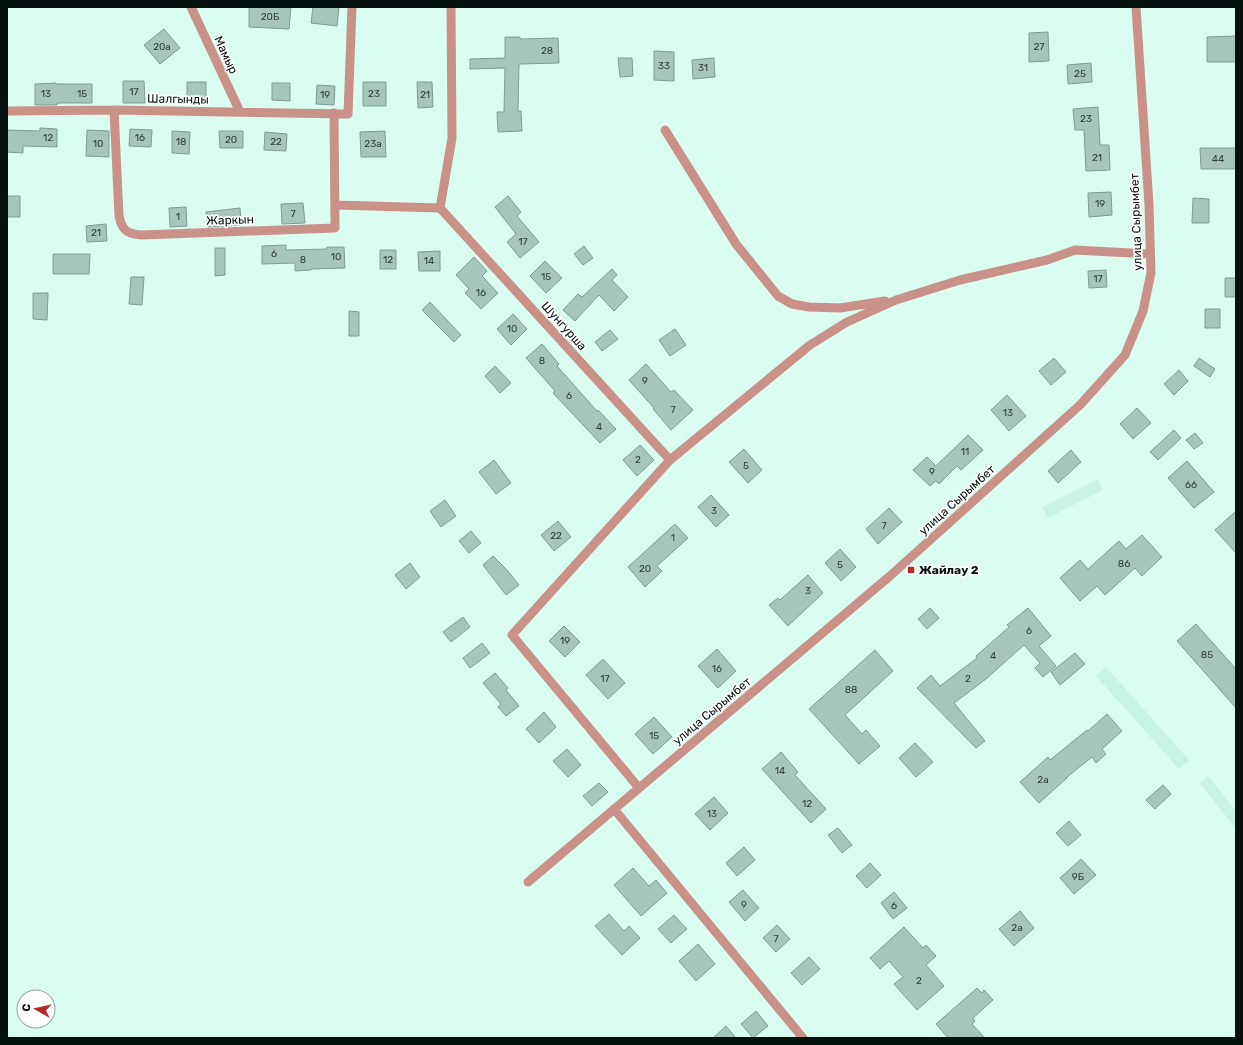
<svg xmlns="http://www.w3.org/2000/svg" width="1243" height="1045" font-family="Rubik,sans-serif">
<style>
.built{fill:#c7f3e5}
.building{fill:#a4c6bb;stroke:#7d9d93}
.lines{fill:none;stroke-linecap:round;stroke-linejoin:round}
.street{stroke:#c9918a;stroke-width:9}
.poi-dot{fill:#b92a27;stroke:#fff;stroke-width:1.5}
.labels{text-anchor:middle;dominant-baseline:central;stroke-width:3.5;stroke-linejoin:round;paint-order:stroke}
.number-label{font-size:10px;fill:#2e3f3a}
.street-label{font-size:12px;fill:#06120f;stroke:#fff}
.poi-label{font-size:12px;font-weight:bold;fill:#06120f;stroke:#fff;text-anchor:start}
</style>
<rect width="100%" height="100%" fill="#dafdf1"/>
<path class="built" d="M1098,479L1103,490L1048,518L1042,507Z
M1106,667L1189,760L1179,769L1096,676Z
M1208,776L1236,811V828L1199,783Z"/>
<path class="building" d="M249,7H291L289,29L249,27Z
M313,7H339L337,26L311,23Z
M164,29L180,48L160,64L144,45Z
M1048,32L1049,61L1029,62V33Z
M1236,36V62H1207V37Z
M505,37H520V39L558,38L559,63L519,64L518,111H521L522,131L498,132L497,112H504L505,68L470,69V59L505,58Z
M654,51L674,52V81L654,80Z
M618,58H632L633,76L620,77Z
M714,58L715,77L693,79L692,60Z
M1091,63L1092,82L1068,84L1067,65Z
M123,81H144L145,103H123Z
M187,82H206V104L187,103Z
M363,82H386V106H363Z
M417,82H432L433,107L418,108Z
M56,83V84H92V103H57V105H35V84Z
M272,83H290V101L272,100Z
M317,85L335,86L334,105L316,104Z
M1098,107L1100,145H1109L1110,170L1086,171L1084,130H1075L1073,109Z
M40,128L57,129V147L23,146V153L7,152V130L40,131Z
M130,129L152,130L151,147L129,146Z
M87,130L109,131V157L86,156Z
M172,131L190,132L189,154L172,153Z
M219,131H243V148H220Z
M385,131L386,157H361L360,132Z
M265,132L287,134L286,151L264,150Z
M1200,148H1236V169H1201Z
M1111,192L1112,215L1089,217L1088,193Z
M7,196H20V217H7Z
M508,196L521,212L517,216L539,242L520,258L507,242L516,234L495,207Z
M1193,198L1209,199V223H1192Z
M303,203L305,223L282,224L281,204Z
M186,207L187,226L170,227L169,208Z
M240,208L241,225L208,227L206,212Z
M106,224L107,241L87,242L86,226Z
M286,245V250L327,249V247H344L345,268L311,269V270L295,271V263L262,264V246Z
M584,246L593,258L583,265L574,254Z
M215,248H225V275L215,276Z
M380,250H396V269H380Z
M440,251V271H419L418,252Z
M53,254H90L89,274H53Z
M474,257L487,271L482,276L498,293L481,309L465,293L469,289L456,275Z
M545,261L562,278L546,293L530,276Z
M612,269L617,275L612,280L628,297L614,311L599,295L575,321L563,310L578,294L582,297Z
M1106,270L1107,287L1089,288L1088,271Z
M131,277H144L142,305L129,304Z
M1225,278H1236V297H1225Z
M33,293H48L47,320L33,319Z
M430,302L461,335L454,342L422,310Z
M1205,309H1220V328H1205Z
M349,311L359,312V336H349Z
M513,314L527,329L511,345L497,329Z
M675,329L686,345L670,356L659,340Z
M610,330L618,339L602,351L595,342Z
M542,344L559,364L557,366L597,411L598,410L616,429L600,443L553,393L555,391L526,358Z
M1054,358L1066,372L1051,385L1039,371Z
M1199,358L1215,369L1210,377L1194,366Z
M646,364L671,392L674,390L693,410L671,430L653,409L654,408L629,380Z
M495,366L511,383L500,393L485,376Z
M1179,370L1188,381L1174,395L1164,384Z
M1007,395L1026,416L1009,431L991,410Z
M1137,408L1151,423L1133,439L1120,424Z
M1174,430L1181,438L1158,460L1150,452Z
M1195,433L1203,443L1194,449L1186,440Z
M968,435L983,450L961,470L957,466L939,484L936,481L930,486L913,470L927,457L936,466Z
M640,445L654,460L637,476L623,460Z
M744,449L762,470L748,483L729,462Z
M1071,450L1081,462L1058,483L1048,471Z
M494,460L511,483L496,494L479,472Z
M1187,461L1214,492L1194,508L1168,478Z
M711,495L729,515L716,527L698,507Z
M445,500L456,516L441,527L430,511Z
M889,508L902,522L878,544L866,529Z
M1236,511V553L1215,530Z
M558,521L571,537L554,551L541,535Z
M675,524L688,538L657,566L662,571L645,587L628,567Z
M471,531L481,543L469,553L459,541Z
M1142,535L1162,557L1142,576L1135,568L1105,595L1097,586L1080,601L1060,578L1080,560L1088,569L1119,541L1126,549Z
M840,549L856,567L841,581L825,563Z
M493,556L507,570L519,585L506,595L483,565Z
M410,563L420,577L406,589L395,575Z
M808,575L823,593L788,626L769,605L778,598L780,600Z
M930,608L939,618L927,629L918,619Z
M1028,608L1051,636L1039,646L1056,666L1043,677L1035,668L1040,663L1024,645L986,679L954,703L985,741L976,748L917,688L931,675L940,686L977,658L976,656L1009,627L1007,625Z
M463,617L470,627L451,642L443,632Z
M1196,624L1236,669V708L1177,641Z
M564,626L580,642L565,657L549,641Z
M482,643L490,653L470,668L463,658Z
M717,649L736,671L718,688L698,666Z
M875,650L893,671L845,715L862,734L866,730L880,746L859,764L809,709Z
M1075,653L1085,664L1060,685L1051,672Z
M603,659L625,683L608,699L586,675Z
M495,673L508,688L506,690L519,706L506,716L498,707L501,704L483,683Z
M544,712L556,727L539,743L526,729Z
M1107,714L1122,731L1102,749L1106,754L1096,763L1092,757L1066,778H1067L1039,803L1020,782L1048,757L1050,760L1087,730L1088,731Z
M654,717L672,737L653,754L635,734Z
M915,743L933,762L916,777L899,758Z
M567,749L581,765L568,777L553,761Z
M781,752L798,772L795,775L826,809L811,823L762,769Z
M599,783L608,792L592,806L583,796Z
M1163,785L1171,794L1155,809L1146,800Z
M714,797L728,813L710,830L695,814Z
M1069,821L1081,835L1068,846L1056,833Z
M838,828L852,845L842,853L828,835Z
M744,847L755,860L737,876L726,863Z
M1081,859L1096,875L1074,894L1060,878Z
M870,863L881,875L867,888L856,876Z
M633,868L649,886L656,880L667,893L641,916L614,885Z
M743,890L759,908L745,921L729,902Z
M894,892L907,908L893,919L881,903Z
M1020,911L1034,928L1014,946L999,929Z
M609,914L624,931L629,926L640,938L622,955L595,926Z
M674,915L687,929L671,943L658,929Z
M777,925L790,939L776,952L763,938Z
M904,927L923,948L926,945L936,956L926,965L944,986L917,1010L894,984L903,977L889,961L880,969L870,958Z
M698,944L715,964L696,981L679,961Z
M809,957L820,969L802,985L791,973Z
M977,988L982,993L984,990L993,1000L973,1018L975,1021L972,1024L985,1038H948L936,1024Z
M756,1011L768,1026L753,1038L741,1024Z
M726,1026L736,1038H713Z"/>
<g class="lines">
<path class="street" d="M191,7L240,112
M114,110L119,216C122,230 127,234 141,235L335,228L334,113
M7,111L114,110L348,114L352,7
M665,130L736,244L778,296L792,304L809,307L840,308L885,301
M335,205L440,208
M440,208L670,460
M440,208L452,138L451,7
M639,788L512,635L670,460L810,345L847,322L896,300L960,280L1047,260L1075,250L1150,254
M614,809L803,1038
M528,882L890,576L1080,405L1125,355L1143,311L1151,273L1149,205L1136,7"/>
</g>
<rect class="poi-dot" x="907" y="566" width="8" height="8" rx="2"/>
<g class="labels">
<g class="number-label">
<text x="270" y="17">20Б</text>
<text x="162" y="47">20а</text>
<text x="1039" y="47">27</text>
<text x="547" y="51">28</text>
<text x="664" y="66">33</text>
<text x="703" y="68">31</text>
<text x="1080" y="74">25</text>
<text x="134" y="92">17</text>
<text x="46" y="94">13</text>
<text x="82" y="94">15</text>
<text x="374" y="94">23</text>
<text x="325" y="95">19</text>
<text x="425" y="95">21</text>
<text x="1086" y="119">23</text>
<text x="48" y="138">12</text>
<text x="140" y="138">16</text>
<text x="231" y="140">20</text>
<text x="181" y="142">18</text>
<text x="276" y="142">22</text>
<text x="98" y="144">10</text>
<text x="373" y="144">23а</text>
<text x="1097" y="158">21</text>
<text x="1218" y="159">44</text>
<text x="1100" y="204">19</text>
<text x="293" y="214">7</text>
<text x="178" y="217">1</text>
<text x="96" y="233">21</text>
<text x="523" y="242">17</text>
<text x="274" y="254">6</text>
<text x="336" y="257">10</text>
<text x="303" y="260">8</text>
<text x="388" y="260">12</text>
<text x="429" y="261">14</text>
<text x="546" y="277">15</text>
<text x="1098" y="279">17</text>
<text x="481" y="293">16</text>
<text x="512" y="329">10</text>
<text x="542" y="361">8</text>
<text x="645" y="381">9</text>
<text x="569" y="396">6</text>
<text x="673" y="410">7</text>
<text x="1008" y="413">13</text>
<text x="599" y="427">4</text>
<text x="965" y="452">11</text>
<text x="638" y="460">2</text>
<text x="746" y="466">5</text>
<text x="932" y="472">9</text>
<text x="1191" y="485">66</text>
<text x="714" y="511">3</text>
<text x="884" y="526">7</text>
<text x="556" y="536">22</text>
<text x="673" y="538">1</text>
<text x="1124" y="564">86</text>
<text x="840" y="565">5</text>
<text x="645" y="569">20</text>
<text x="808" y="591">3</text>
<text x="1029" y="631">6</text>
<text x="565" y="641">19</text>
<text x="1207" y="655">85</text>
<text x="993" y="656">4</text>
<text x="717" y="669">16</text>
<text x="605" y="679">17</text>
<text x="968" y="679">2</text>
<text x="851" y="690">88</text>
<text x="654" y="736">15</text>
<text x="780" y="771">14</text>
<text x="1043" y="780">2а</text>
<text x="807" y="804">12</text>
<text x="712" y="814">13</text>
<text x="1078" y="877">9Б</text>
<text x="744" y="905">9</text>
<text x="894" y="906">6</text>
<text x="1017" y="928">2а</text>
<text x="776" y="939">7</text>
<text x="919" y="981">2</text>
</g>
<g class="street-label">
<text transform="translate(226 55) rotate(65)">Мамыр</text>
<text transform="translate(178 99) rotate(1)">Шалгынды</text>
<text transform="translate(230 220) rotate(-2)">Жаркын</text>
<text transform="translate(1136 222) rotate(-92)">улица Сырымбет</text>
<text transform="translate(564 326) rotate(48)">Шунгурша</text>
<text transform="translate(957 500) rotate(-42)">улица Сырымбет</text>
<text transform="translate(712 711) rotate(-40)">улица Сырымбет</text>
</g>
<g class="poi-label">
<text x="919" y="570">Жайлау 2</text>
</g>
</g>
<rect width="1243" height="1045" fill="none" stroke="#06120f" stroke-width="16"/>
<g transform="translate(36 1009) rotate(278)"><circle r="19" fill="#ffffff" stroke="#9ba09f"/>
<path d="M0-3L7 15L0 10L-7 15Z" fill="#b92a27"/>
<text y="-6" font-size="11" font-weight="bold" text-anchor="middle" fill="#06120f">С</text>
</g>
</svg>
